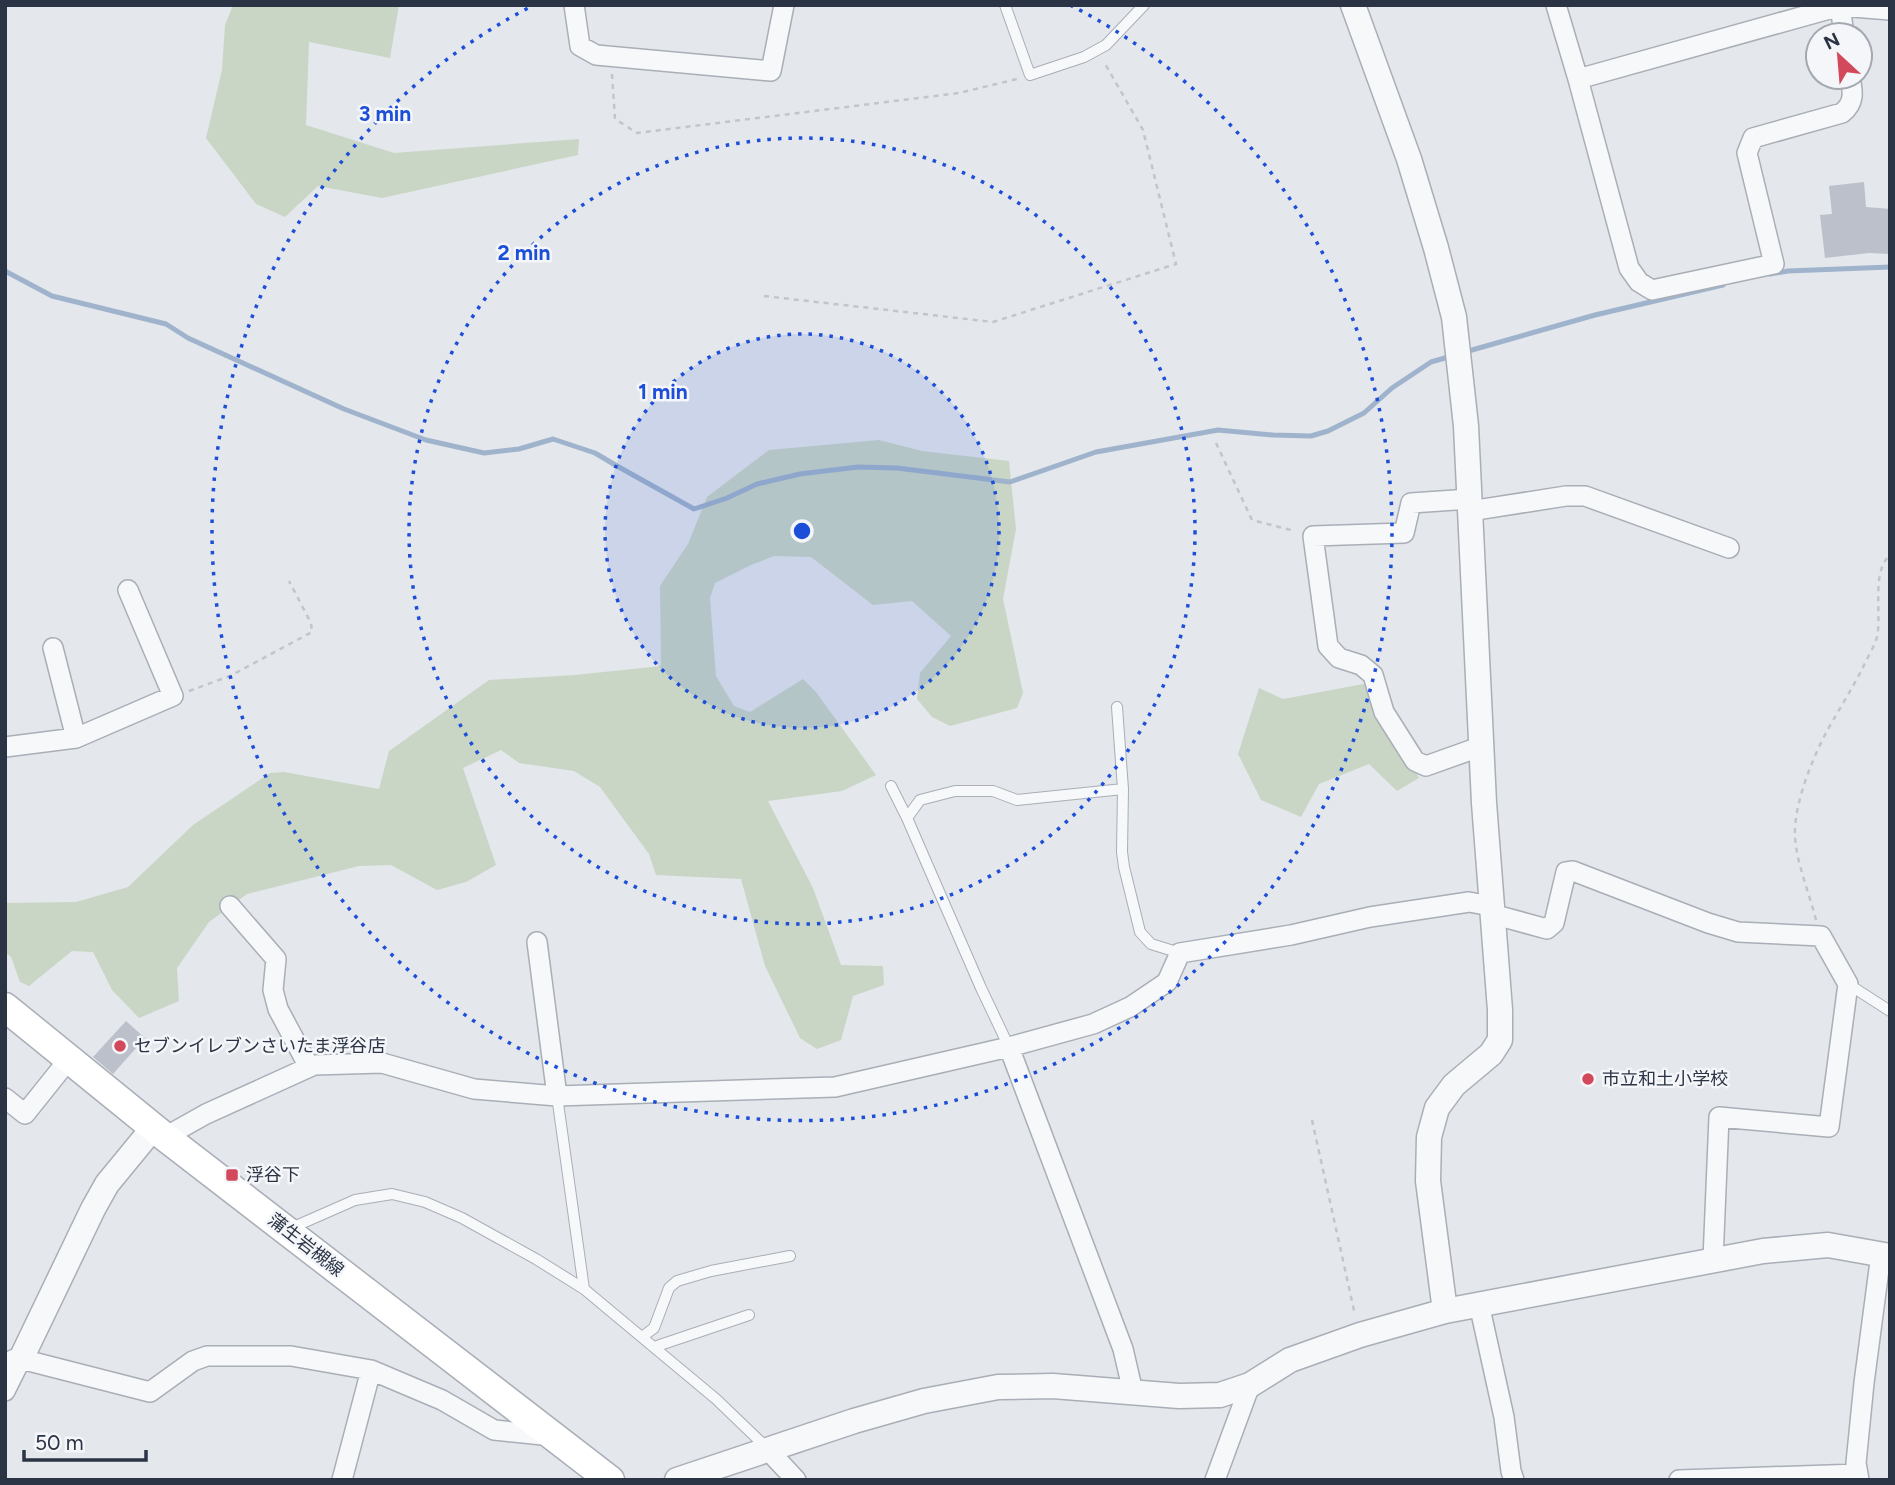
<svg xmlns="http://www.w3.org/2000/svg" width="1895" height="1485" font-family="Figtree,'Noto Sans JP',sans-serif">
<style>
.green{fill:#c9d6c5}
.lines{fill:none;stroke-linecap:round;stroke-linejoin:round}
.stream{stroke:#9fb4cc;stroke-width:5}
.building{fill:#bbc0ca}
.service-casing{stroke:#a9aeb7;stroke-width:12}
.minor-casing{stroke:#a9aeb7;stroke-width:22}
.tertiary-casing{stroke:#a9aeb7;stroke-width:27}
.secondary-casing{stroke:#a9aeb7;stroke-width:31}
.path{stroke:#c2c5cb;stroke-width:2.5;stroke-dasharray:5 5;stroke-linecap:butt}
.service{stroke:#f7f8fa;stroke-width:10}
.minor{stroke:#f7f8fa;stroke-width:19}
.tertiary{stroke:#f7f8fa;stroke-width:24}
.secondary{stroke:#fff;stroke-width:28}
.ring{fill:none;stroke:#1d4ed8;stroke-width:3.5;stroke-dasharray:3.5 7}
.poi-dot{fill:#d1495b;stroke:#f4f6f9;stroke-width:2.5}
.labels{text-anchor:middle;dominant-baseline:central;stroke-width:5;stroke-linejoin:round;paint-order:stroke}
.poi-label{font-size:18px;fill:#2b3445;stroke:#f4f6f9;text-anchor:start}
.street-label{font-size:18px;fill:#2b3445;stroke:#f4f6f9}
.centre{fill:#1d4ed8;stroke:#f4f6f9;stroke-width:3.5}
.ring-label{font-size:21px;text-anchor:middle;font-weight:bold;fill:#1d4ed8;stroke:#f4f6f9;stroke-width:5;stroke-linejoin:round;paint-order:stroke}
</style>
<rect width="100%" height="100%" fill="#e4e7ec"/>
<path class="green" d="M233,5H399L390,58L309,42L306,125L394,153L579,139L578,155L382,198L318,186L285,217L256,204L206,138L222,70L225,25Z
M879,440L922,451L1009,461L1016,529L1003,599L1023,693L1017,708L950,726L932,717L917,699L920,673L951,636L912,601L873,605L811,557L774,556L751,565L715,583L710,598L716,676L734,706L750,712L803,679L816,692L876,775L842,791L768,801L813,888L841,965L883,966L884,985L853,996L841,1040L817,1049L800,1038L765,966L741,879L656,875L649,854L600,787L574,771L519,763L501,750L463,768L496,865L466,882L437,890L391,865L359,866L247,894L209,922L177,968L179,1001L139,1018L112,990L93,952L72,951L29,986L20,982L11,957L5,952V903L76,902L128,887L193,825L270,773L284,772L379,789L389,751L489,680L575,675L661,666L660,586L688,544L707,497L769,450Z
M1369,683L1419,778L1397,791L1369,764L1319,784L1301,817L1261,800L1238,754L1259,688L1283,699Z"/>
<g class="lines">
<path class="stream" d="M5,271L52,296L166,324L188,338L344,409L426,440L484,453L519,449L553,439L595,453L617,466L694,509L727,498L757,484L800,474L858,467L897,468L1010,482L1096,452L1218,430L1273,435L1311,436L1328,431L1364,413L1392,388L1431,362L1452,356
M1770,274L1788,271L1890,267
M1465,352L1595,315L1723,285"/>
</g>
<path class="building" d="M1864,182L1866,207L1890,209V254L1869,253L1825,258L1820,215L1832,214L1829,186Z
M126,1021L145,1038L113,1074L93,1057Z"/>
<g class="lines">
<g class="service-casing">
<path id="service" d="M1005,5L1030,75L1084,57L1106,45L1144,5
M1117,707L1123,789L1122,852L1124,867L1140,932L1151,944L1180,953
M891,786L907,818
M1848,984L1890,1011
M1009,1047L981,988L907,818L920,800L955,791H993L1017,800L1123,789
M557,1096L584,1289
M289,1229L355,1200L392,1194L425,1202L462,1218L536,1259L584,1289L716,1399L768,1449
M642,1337L654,1328L669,1288L677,1281L711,1271L790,1256
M654,1347L749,1315"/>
</g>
<g class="minor-casing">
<path id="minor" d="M574,5L580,46L596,55L771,71L784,5
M1556,5L1578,79L1629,268L1639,282L1652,290L1774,264L1747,153L1753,138L1842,113C1855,103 1853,92 1850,77
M1840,5L1844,35
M1578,79L1840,6L1890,10
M1470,499L1411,503L1404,533L1313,536L1328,646L1339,658L1361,665L1373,675L1384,712L1415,761L1426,766L1482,746
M1470,511L1566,496H1585L1729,548
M53,648L76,738
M5,747L76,738L173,696L128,590
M230,906L276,959L273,990L278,1009L309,1067
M1492,914L1547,929L1554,923L1566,872L1573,871L1708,923L1738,932L1821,936L1848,984L1829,1127L1719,1117L1713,1260
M537,942L557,1096
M1009,1047L1123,1349L1133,1392
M5,1098L25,1114L69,1059
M165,1137L206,1114L314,1065L382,1063L474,1089L557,1096L835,1087L1009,1047L1093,1024L1130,1007L1167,982L1180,953L1291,935L1370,917L1469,902L1491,906
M1479,1304L1504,1417L1511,1471L1514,1480
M5,1391L21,1359L150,1392L193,1361L207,1356H291L371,1370L442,1400L494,1430L552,1436
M768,1450L796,1480
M342,1480L371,1370
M1215,1480L1250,1385
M1679,1480L1858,1474
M1859,1480L1856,1463L1864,1383L1881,1254"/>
</g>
<g class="tertiary-casing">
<path id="tertiary" d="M1353,5L1409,159L1436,248L1454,317L1466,426L1484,803L1500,1010V1040L1491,1054L1454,1085L1437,1108L1429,1137L1428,1181L1445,1311
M5,1366L21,1359L93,1209L107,1184L153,1128
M677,1480L854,1421L924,1401L998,1387L1053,1386L1179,1396L1220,1395L1250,1385L1290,1360L1360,1335L1445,1311L1763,1251L1828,1245L1890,1256"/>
</g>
<g class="secondary-casing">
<path id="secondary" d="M5,1007L165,1137L610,1480"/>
</g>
<path class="path" d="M612,74L615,119L637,133L959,93L1017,79
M764,296L993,322L1176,264L1143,130L1104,62
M1216,443L1252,520L1295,531
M189,691L230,676L312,632L311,623L289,581
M1816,920C1809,892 1797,865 1795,837C1793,802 1817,746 1835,717C1846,698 1857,680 1866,661C1870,653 1875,645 1877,637C1882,613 1871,572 1890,555
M1312,1120L1355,1315"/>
<use href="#service" class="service"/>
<use href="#minor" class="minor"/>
<use href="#tertiary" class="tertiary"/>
<use href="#secondary" class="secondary"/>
</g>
<circle cx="802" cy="531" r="197" fill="#1d4ed8" fill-opacity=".12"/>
<g class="ring">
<circle cx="802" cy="531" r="197"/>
<circle cx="802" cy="531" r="393"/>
<path d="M1070 5A590 590 0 1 1 534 5"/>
</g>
<g class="poi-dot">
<circle cx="120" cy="1046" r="7"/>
<circle cx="1588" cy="1079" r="7"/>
<rect x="225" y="1168" width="14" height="14" rx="3.5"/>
</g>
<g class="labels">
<g class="poi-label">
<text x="134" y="1046">セブンイレブンさいたま浮谷店</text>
<text x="1602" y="1079">市立和土小学校</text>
<text x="246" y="1175">浮谷下</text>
</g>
<g class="street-label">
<text transform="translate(306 1245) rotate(38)">蒲生岩槻線</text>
</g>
</g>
<circle cx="802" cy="531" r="10" class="centre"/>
<g class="ring-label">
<text x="385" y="121">3 min</text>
<text x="524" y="260">2 min</text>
<text x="663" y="399">1 min</text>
</g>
<rect width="1895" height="1485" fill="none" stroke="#2b3445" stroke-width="14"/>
<g transform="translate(1839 56) rotate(334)"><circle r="33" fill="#f4f6f9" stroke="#a4a8b1" stroke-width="2"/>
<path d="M0-5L12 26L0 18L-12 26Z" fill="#d1495b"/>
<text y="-10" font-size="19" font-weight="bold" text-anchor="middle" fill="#2b3445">N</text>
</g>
<path d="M24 1450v10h122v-10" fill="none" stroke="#2b3445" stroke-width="3.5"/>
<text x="35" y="1450" font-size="21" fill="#2b3445" stroke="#f4f6f9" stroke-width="5" paint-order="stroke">50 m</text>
</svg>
